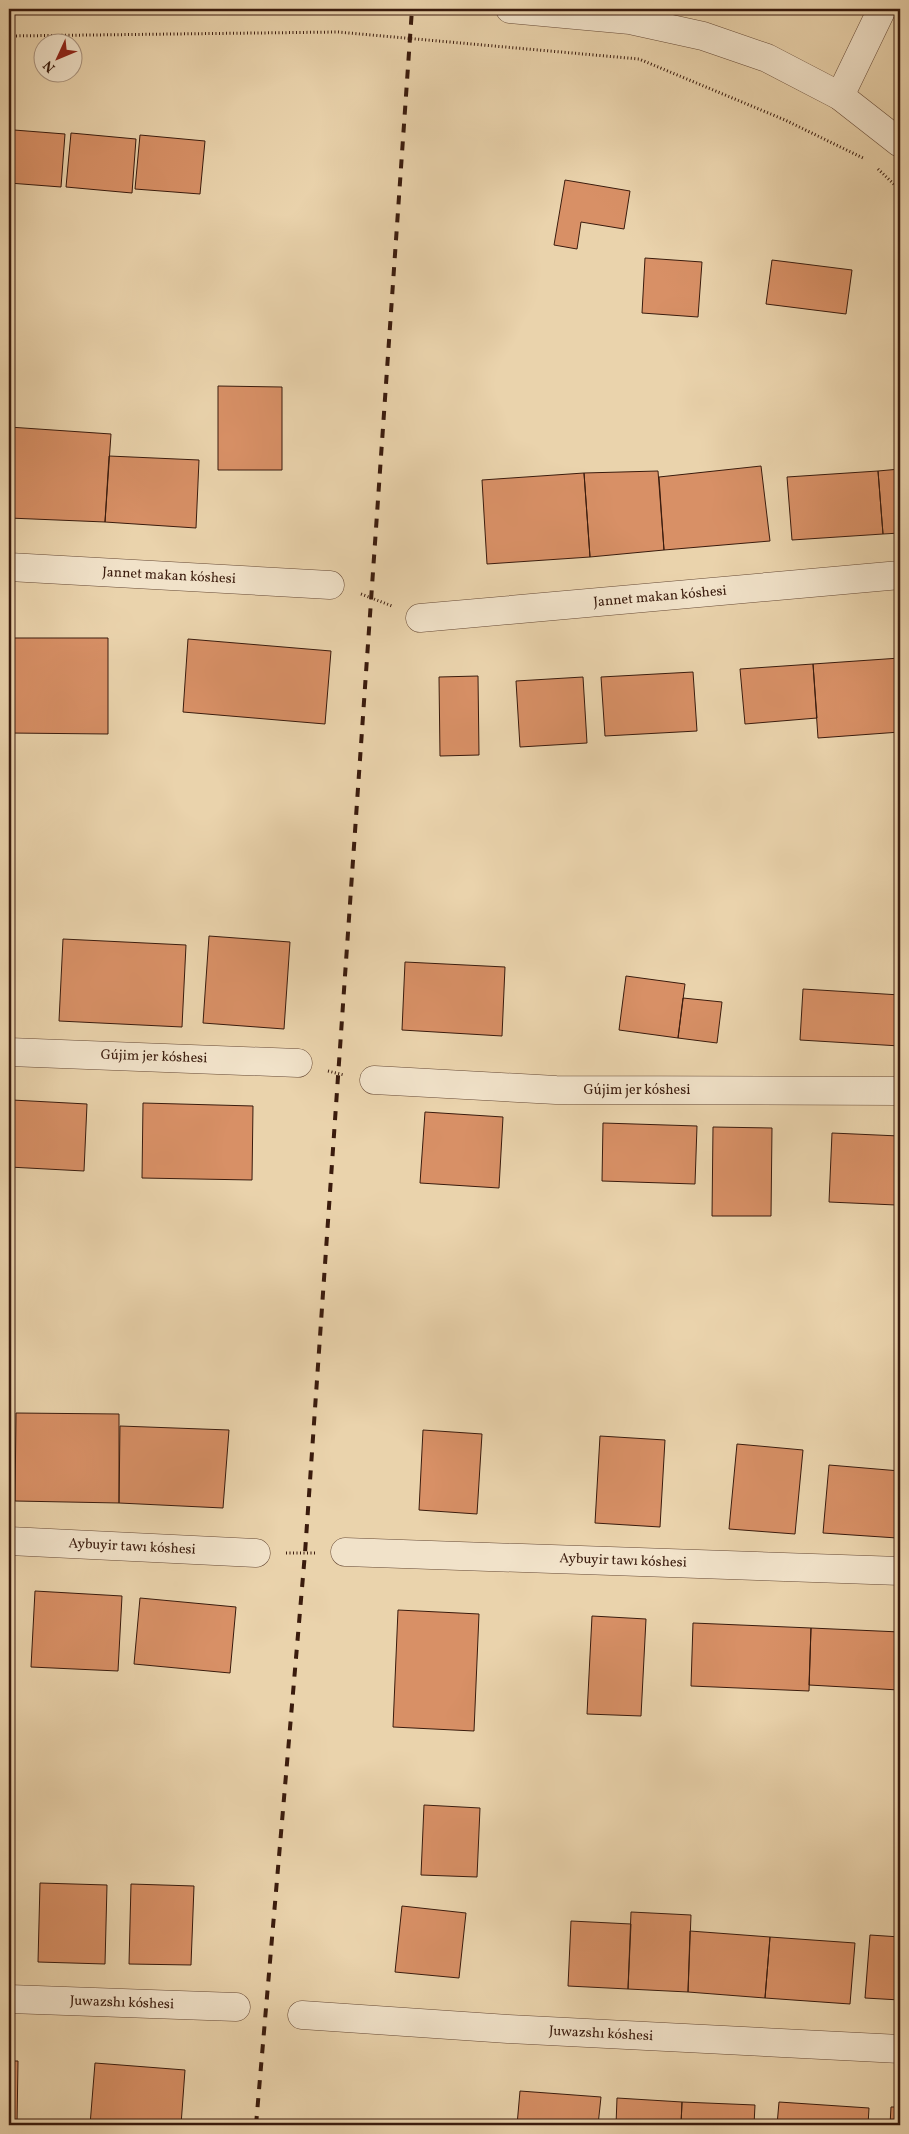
<svg xmlns="http://www.w3.org/2000/svg" width="909" height="2134" font-family="Vollkorn,serif">
<style>
.building{fill:#d89066;stroke:#3a1b0d}
.lines{fill:none;stroke-linecap:round;stroke-linejoin:round}
.minor-casing{stroke:#664935;stroke-width:29}
.tertiary-casing{stroke:#664935;stroke-width:29}
.path{stroke:#3a1b0d;stroke-width:3;stroke-dasharray:1 2.5;stroke-linecap:butt}
.minor{stroke:#f1e2c9;stroke-width:28}
.tertiary{stroke:#f1e2c9;stroke-width:28}
.rail{stroke:#3a1b0d;stroke-width:4;stroke-dasharray:9 9;stroke-linecap:butt}
.labels{text-anchor:middle;dominant-baseline:central;stroke-width:4.5;stroke-linejoin:round;paint-order:stroke}
.street-label{font-size:14px;fill:#3a1b0d;stroke:#f1e2c9}
</style>
<rect width="100%" height="100%" fill="#ead3ac"/>
<filter id="stains"><feTurbulence type="fractalNoise" baseFrequency=".004" numOctaves="4"/><feColorMatrix values="0 0 0 0 .2 0 0 0 0 .09 0 0 0 0 .02 0 0 0 .5 -.17"/></filter>
<radialGradient id="worn" r=".72"><stop offset=".6" stop-color="#630" stop-opacity="0"/><stop offset="1" stop-color="#630" stop-opacity=".3"/></radialGradient>
<path class="building" d="M14,130L65,134L61,187L9,183Z
M71,133L136,139L132,193L66,187Z
M140,135L205,141L200,194L135,189Z
M565,180L630,191L624,229L581,222L577,249L554,245Z
M645,258L702,262L698,317L642,313Z
M772,260L852,270L846,314L766,304Z
M218,386L282,387V470H218Z
M9,427L111,434L105,522L9,518Z
M109,456L199,460L196,528L105,522Z
M761,466L770,541L664,550L659,477Z
M900,469V533L883,534L878,471Z
M658,471L664,550L590,557L584,473Z
M878,471L883,534L792,540L787,477Z
M584,473L590,557L487,564L482,480Z
M9,638H108V734L9,733Z
M188,639L331,651L325,724L183,712Z
M900,658V732L818,738L813,664Z
M813,664L817,718L745,724L740,669Z
M693,672L697,731L605,736L601,677Z
M478,676L479,755L440,756L439,677Z
M583,677L587,743L520,747L516,681Z
M209,936L290,942L284,1029L203,1023Z
M63,939L186,945L182,1027L59,1021Z
M9,942H12L9,1006Z
M405,962L505,967L502,1036L402,1030Z
M626,976L685,984L678,1038L619,1030Z
M803,989L900,995V1046L800,1040Z
M683,998L722,1002L717,1043L678,1038Z
M12,1100L87,1104L84,1171L9,1167Z
M143,1103L253,1106L252,1180L142,1178Z
M425,1112L503,1117L499,1188L420,1183Z
M603,1123L697,1126L695,1184L602,1181Z
M713,1127L772,1128L771,1216H712Z
M832,1133L899,1136L896,1205L829,1202Z
M16,1413L119,1414V1503L15,1501Z
M120,1426L229,1430L223,1508L119,1503Z
M423,1430L482,1434L477,1514L419,1510Z
M600,1436L665,1440L660,1527L595,1523Z
M737,1444L803,1450L795,1534L729,1529Z
M829,1465L900,1471L897,1538L823,1533Z
M35,1591L122,1596L118,1671L31,1667Z
M140,1598L236,1607L230,1673L134,1664Z
M398,1610L479,1614L474,1731L393,1727Z
M592,1616L646,1619L641,1716L587,1714Z
M693,1623L811,1628L809,1691L691,1686Z
M811,1628L900,1632L899,1690L809,1685Z
M424,1805L480,1808L477,1877L421,1875Z
M40,1883L107,1885L105,1964L38,1962Z
M131,1884L194,1886L191,1965L129,1964Z
M9,1892H11L9,1951Z
M402,1906L466,1913L459,1978L395,1972Z
M631,1912L691,1915L688,1992L628,1989Z
M571,1921L631,1924L628,1989L568,1986Z
M690,1931L770,1937L765,1998L688,1992Z
M870,1935L900,1937V2000L865,1998Z
M770,1937L855,1943L850,2004L765,1998Z
M9,2061H18L17,2125H9Z
M95,2063L185,2070L181,2125H90Z
M520,2091L601,2097L598,2125H517Z
M617,2098L682,2102L681,2125H616Z
M682,2102L755,2105L754,2125H681Z
M779,2102L869,2108L868,2125H777Z
M891,2107H900V2125H890Z"/>
<g class="lines">
<g class="minor-casing">
<path id="minor" d="M840,96L882,9
M9,567L330,585
M420,618L900,575
M9,1052L298,1063
M374,1080L556,1090L900,1091
M9,1541L256,1553
M345,1552L900,1571
M9,1999L236,2007
M302,2015L508,2029L900,2049"/>
</g>
<g class="tertiary-casing">
<path id="tertiary" d="M510,9L630,20L703,36L767,58L840,96L900,143"/>
</g>
<path class="path" d="M9,36L338,32L639,59L785,120L863,158
M878,169L900,190
M361,594L392,606
M328,1071L344,1075
M286,1553H315"/>
<use href="#minor" class="minor"/>
<use href="#tertiary" class="tertiary"/>
<path class="rail" d="M256,2125L305,1553L412,9"/>
</g>
<g class="labels">
<g class="street-label">
<text transform="translate(169 576) rotate(3)">Jannet makan kóshesi</text>
<text transform="translate(660 597) rotate(-5)">Jannet makan kóshesi</text>
<text transform="translate(154 1057) rotate(2)">Gújim jer kóshesi</text>
<text x="637" y="1090">Gújim jer kóshesi</text>
<text transform="translate(132 1547) rotate(3)">Aybuyir tawı kóshesi</text>
<text transform="translate(623 1561) rotate(2)">Aybuyir tawı kóshesi</text>
<text transform="translate(122 2003) rotate(2)">Juwazshı kóshesi</text>
<text transform="translate(601 2034) rotate(3)">Juwazshı kóshesi</text>
</g>
</g>
<rect width="909" height="2134" fill="none" stroke="#ead3ac" stroke-width="30"/>
<rect x="10" y="10" width="889" height="2114" fill="none" stroke="#3a1b0d" stroke-width="2.5"/>
<rect x="15" y="15" width="879" height="2104" fill="none" stroke="#3a1b0d"/>
<g transform="translate(58 58) rotate(226)"><circle r="24" fill="#f1e2c9" stroke="#a8927e"/>
<path d="M0-4L9 19L0 12L-9 19Z" fill="#8f2418"/>
<text y="-8" font-size="14" font-weight="bold" text-anchor="middle" fill="#3a1b0d">N</text>
</g>
<rect width="100%" height="100%" filter="url(#stains)"/>
<rect width="100%" height="100%" fill="url(#worn)"/>
</svg>
